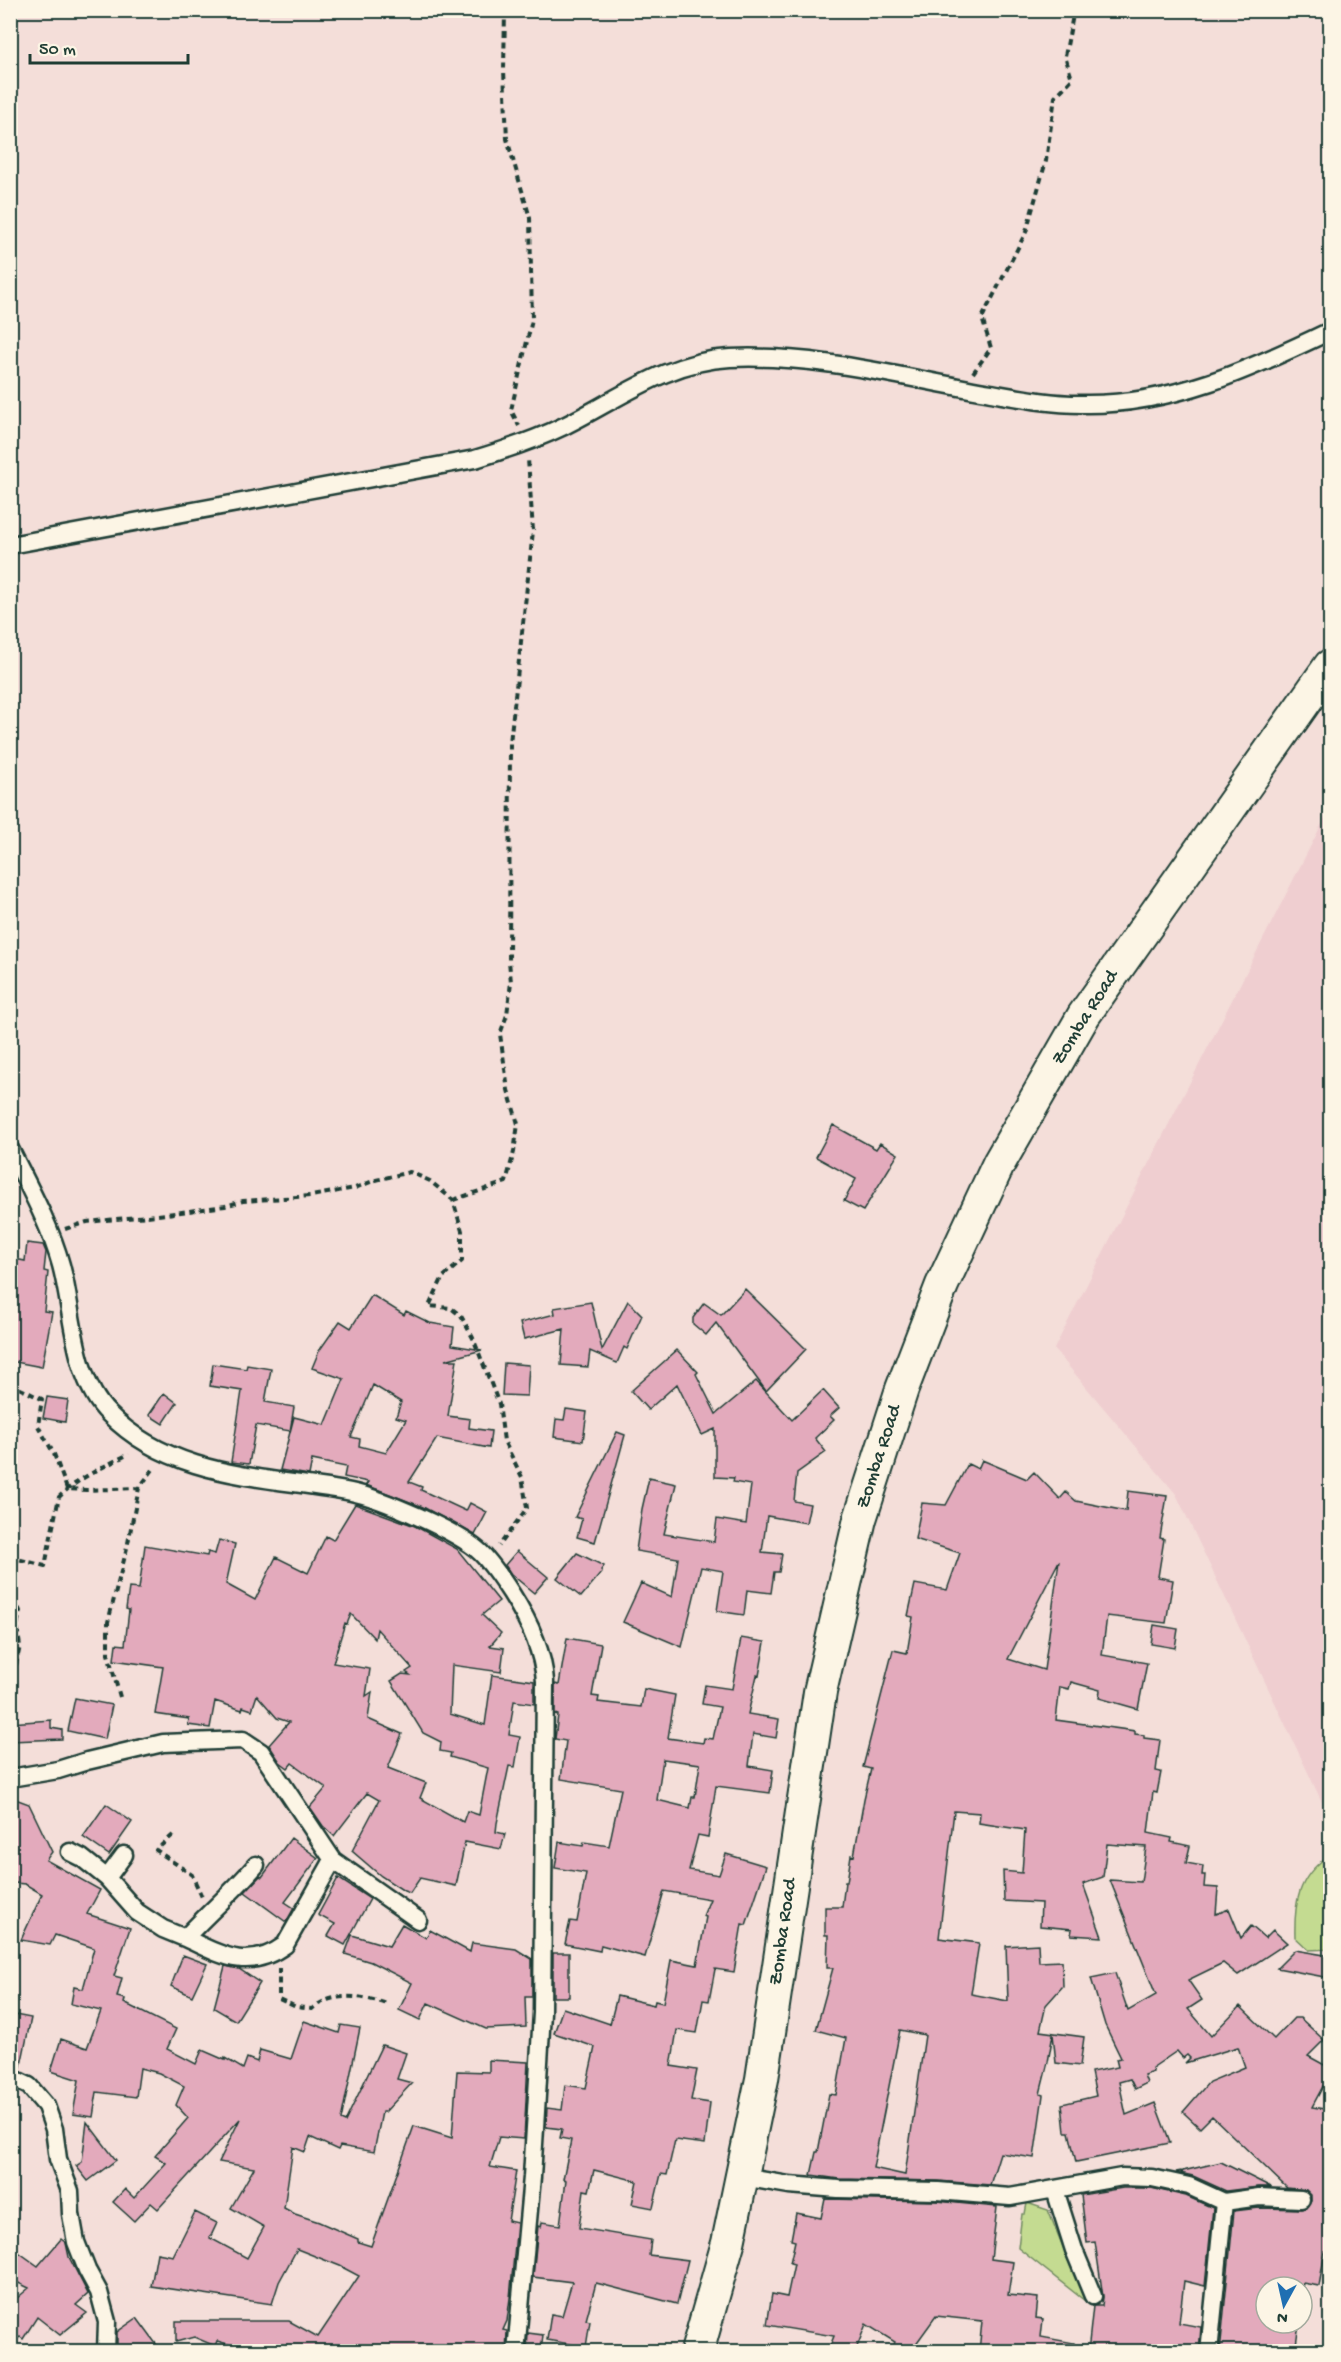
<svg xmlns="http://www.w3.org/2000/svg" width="1341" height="2362" font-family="'Gochi Hand',sans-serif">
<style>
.built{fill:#efced0}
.green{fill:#c4db91;stroke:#728c62;stroke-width:1.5}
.building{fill:#e3aabc;stroke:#1f3d34;stroke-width:1.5;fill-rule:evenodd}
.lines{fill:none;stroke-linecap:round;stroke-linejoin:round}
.street-casing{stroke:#1f3d34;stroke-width:21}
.highway-casing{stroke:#1f3d34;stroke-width:36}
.path{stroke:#1f3d34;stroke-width:4;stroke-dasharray:6 4.5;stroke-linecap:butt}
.street{stroke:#fcf5e5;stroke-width:16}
.highway{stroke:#fcf5e5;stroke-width:32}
.labels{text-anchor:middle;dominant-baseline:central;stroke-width:5;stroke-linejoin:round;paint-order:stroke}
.street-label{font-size:20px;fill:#1f3d34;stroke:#fcf5e5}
</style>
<rect width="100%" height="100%" fill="#f4ded9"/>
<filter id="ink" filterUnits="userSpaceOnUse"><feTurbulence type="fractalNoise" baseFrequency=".0167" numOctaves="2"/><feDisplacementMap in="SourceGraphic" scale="12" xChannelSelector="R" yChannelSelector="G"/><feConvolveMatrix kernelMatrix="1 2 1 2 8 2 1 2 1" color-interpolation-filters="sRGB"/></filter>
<g filter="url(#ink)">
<path class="built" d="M1330,808V1819L1176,1494L1054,1349Z"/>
<path class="green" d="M1327,1857L1330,1858V1949L1309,1950L1295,1937C1294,1904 1298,1877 1327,1857Z
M1027,2203L1048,2210L1085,2301L1018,2248L1022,2214H1025Z"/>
<path class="building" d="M833,1125L876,1149L880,1143L898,1154L863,1211L844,1201L856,1179L816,1157Z
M27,1243L43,1245L46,1252L44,1271L48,1272L44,1311L52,1312L42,1367L10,1361V1258L25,1261Z
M745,1289L806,1349L766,1391L716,1323L706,1335L693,1324V1318L704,1303L721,1315Z
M372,1295L404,1315L406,1311L430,1323L454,1327L452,1345L482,1350L445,1360H457L448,1416L470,1419L469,1428L491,1431L489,1448L437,1438L409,1482L422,1487L421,1490L466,1511L470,1503L487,1512L475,1535L423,1507L366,1485L368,1482L344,1477L346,1467L312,1460L309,1475L280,1470L294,1417L325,1425L344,1379L312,1368L319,1351L340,1321L351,1328ZM373,1385L401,1402L396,1417L406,1420L386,1453L359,1446L360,1439L351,1437Z
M628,1301L642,1315L627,1349L624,1347L617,1363L590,1351L588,1367L561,1365L564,1329L524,1339L520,1323L555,1314L554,1308L591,1302L602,1350Z
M677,1350L698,1372L696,1374L716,1414L756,1381L792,1420L823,1390L839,1408L830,1416L834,1420L815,1438L826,1452L797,1473L794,1501L810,1504L806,1523L767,1516L762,1552L782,1554L779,1572H774L771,1593L747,1590L744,1615L717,1611L723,1571L701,1567L682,1647L623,1622L641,1583L672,1597L678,1558L636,1551L642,1509L649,1478L676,1484L664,1534L714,1542L717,1519L746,1524L751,1485L733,1482L734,1478L715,1477V1429L702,1435L677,1384L648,1410L631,1391Z
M504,1363L529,1365L527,1396L502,1395Z
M213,1364L246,1369L247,1365L271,1369L265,1402L294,1407L290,1431L256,1425L249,1464L231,1462L242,1391L210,1386Z
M164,1393L177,1403L163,1424L149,1415Z
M47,1397L68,1400L65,1422L43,1418Z
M566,1409L587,1412L583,1441L554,1437L556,1419L564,1420Z
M617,1432L625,1435L595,1542L577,1537L582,1519L575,1517Z
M982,1460L1027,1479L1034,1472L1060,1499L1066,1492L1076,1501L1126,1511L1128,1491L1167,1496L1160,1538L1164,1539L1158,1577L1173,1580L1166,1623L1107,1616L1102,1655L1147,1663L1138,1709L1099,1698L1100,1690L1071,1682L1069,1689L1060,1687L1056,1720L1135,1731V1734L1144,1735V1738L1160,1740L1156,1771L1161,1772L1157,1793L1153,1792L1148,1833L1172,1838L1171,1842L1190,1846L1186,1863L1203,1866L1202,1875H1205L1204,1887L1218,1888L1216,1914L1229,1909L1241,1938L1251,1926L1265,1938L1273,1930L1287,1943L1238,1975L1223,1963L1188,1980L1202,2000L1188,2009L1211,2036L1240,2006L1274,2039L1294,2018H1300L1324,2040L1308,2056L1330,2068V2073L1312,2107L1330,2110V2238L1327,2253L1325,2252L1319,2286L1303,2283L1302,2287H1266V2323H1299L1295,2352H1220L1234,2211L1259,2208L1301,2209L1306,2208L1311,2200V2195L1306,2190L1287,2188L1212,2116L1200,2128L1183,2112L1209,2082L1245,2067L1238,2047L1185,2063L1190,2058L1187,2055L1183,2058L1177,2051L1152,2068L1153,2072L1144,2075L1147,2083L1135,2089L1130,2079L1119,2082L1126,2115L1155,2103L1170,2143L1076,2162L1069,2132H1065L1062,2104L1096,2096L1091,2072L1118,2067L1116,2059L1121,2058L1105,2025L1091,1978L1115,1973L1128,2011L1156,1995L1110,1880L1141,1882L1146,1847L1107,1844L1103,1877L1083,1884L1102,1937L1071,1935L1072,1929L1040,1926L1041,1903L1004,1901L1003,1871L1022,1873L1025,1830L979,1823L980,1813L954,1811L939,1938L979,1943L971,1994L1008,2001L1006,1946L1038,1944L1039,1962L1062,1961L1063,1986L1046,2005L1040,2031L1084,2037L1080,2066L1056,2063L1053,2034L1048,2062L1040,2094L1043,2095L1034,2158L1000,2153L990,2185L938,2181L839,2179L811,2175L816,2152H818L829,2094L836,2095L846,2038L816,2030L833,1968H827L828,1935H825V1907H842L845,1882H847L851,1855L854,1856L864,1799L871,1769L863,1767L893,1650L907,1653L913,1617L908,1616L915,1584L947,1590L960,1553L915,1539L922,1503L946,1505L968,1464L978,1469ZM1059,1561L1044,1670L1008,1659ZM900,2030L925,2035L905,2175L873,2168Z
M355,1504L415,1526L457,1549L499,1601L482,1615L501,1633L490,1646L504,1648L501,1672L452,1665L450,1714L485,1725L492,1675L534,1681V1704L514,1701L509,1735L520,1737L515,1767L509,1766L497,1823L496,1832L505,1834L501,1849L465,1842L456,1886L420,1878L410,1893L404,1891L381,1876L352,1851L379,1800L367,1793L334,1836L323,1826L310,1807L326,1788L292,1763L288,1768L280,1762L269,1745L289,1722L277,1718L257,1695L252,1710L243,1707L242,1710L215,1701L210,1728L188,1725L189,1719L155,1714L163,1667L114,1660L116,1644L125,1645L129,1610L126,1609L129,1588L139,1589L145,1545L207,1556L208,1552L215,1554L219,1540L235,1544L226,1584L255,1600L276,1557L308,1573L326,1536L333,1540ZM351,1614L375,1639L377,1629L412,1668L406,1672L410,1675L402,1674L391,1681L423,1733L441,1742L440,1751L451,1753L450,1757L488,1768L479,1815L467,1811L463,1822L420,1798L426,1783L388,1768L402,1734L368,1719L372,1692L366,1696L370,1669L333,1663L345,1623L347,1624Z
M517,1551L548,1577L534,1593L511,1574L505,1565Z
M577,1553L604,1566L601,1570L602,1572L581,1597L557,1578Z
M1154,1625L1178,1629L1175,1648L1151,1644Z
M567,1638L601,1644L592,1696L599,1697L598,1702L641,1707L644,1689L675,1695L668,1738L703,1743L704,1738L713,1739L720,1707L702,1704L705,1685L732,1689L741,1638L765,1642L759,1676L757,1675L748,1714L779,1719L776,1738L753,1734L749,1766L773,1770L770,1793L716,1786L708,1837L698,1835L689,1870L719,1875L726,1854L766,1866L746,1925L742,1924L734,1972L715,1969L709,2001L703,2000L697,2033L677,2030L671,2066L697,2070L691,2100L710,2103L705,2144L675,2140L667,2175L661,2174L653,2208L632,2204L637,2181L594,2170L589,2191L584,2190L579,2228L651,2240L649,2255L688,2260L677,2304L596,2283L586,2320L590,2321L586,2347L547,2340L551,2314L562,2316L572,2282L533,2277L538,2226L541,2227L542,2222L560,2225L566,2180L563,2179L571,2140L560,2138L562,2129L546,2127L547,2108L562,2110L565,2085L586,2088L595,2047L554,2033L563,2008L610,2024L617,1996L654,2005L655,2001L663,2003L671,1960L697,1965L706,1917L703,1916L710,1899L664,1891L645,1957L601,1945L600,1951L565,1944L570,1921L577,1922L586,1873L555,1868L559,1842L583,1846L584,1842L609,1846L621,1789L561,1779L566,1741L555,1739L558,1715L555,1714V1684L559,1685ZM663,1759L700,1764L695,1797H692L690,1808L657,1800Z
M75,1698L112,1705L105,1739L68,1731Z
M51,1720V1728L62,1730V1739L10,1741V1723Z
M10,1797L29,1804L52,1852L46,1860L100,1890L87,1914L130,1928L114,1976L122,1978L117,1997L125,1999L124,2003L176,2029L167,2049L196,2064L202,2050L225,2060V2058L243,2069L247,2058L257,2062L260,2050L291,2059L304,2021L339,2033L341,2025L360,2028L341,2120L345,2122L382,2045L406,2053L397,2079L412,2083L385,2112H382L374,2152L340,2146L338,2150L310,2137L305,2152L293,2147L284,2208L295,2214L319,2222L358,2239V2242L371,2246L414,2126L452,2138L457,2071L489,2072V2060L528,2062L524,2139L499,2137L490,2167L516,2171L508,2221L517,2223L510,2298L507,2321L503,2330L507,2331L506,2352H255L217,2341L215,2346L194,2337L176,2342V2321H289L318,2337L359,2276L340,2266L297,2249L279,2282L272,2304L151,2286L157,2253L173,2256L195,2212L217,2223L210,2238L247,2258L264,2227L231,2208L254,2168L219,2162L240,2119L158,2209L151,2203L134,2221L113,2202L125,2189L134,2198L166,2163L155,2156L188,2118L176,2105L184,2086L159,2073L140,2068L136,2097L97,2092L93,2117L73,2114L79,2080L51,2071L61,2039L87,2048L101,2011L71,2004L74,1987L83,1989L94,1948L55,1935L50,1945L21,1940L42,1894L25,1884L15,1883L10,1874Z
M106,1804L132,1822L109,1855L83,1837Z
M291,1838L318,1858L285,1902L294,1908L286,1922L245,1892L260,1876L262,1877Z
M338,1878L370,1899L345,1945L328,1936L335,1924L318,1915Z
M402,1924L426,1938L430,1930L470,1952L472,1943L516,1949L532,1959V1997H525L526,2027L486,2029L428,2003L420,2020L399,2010L412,1983L371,1962L345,1954L352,1935L389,1946Z
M1295,1950L1330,1956V1978L1277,1968Z
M553,1953H569V1997H553Z
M183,1955L207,1964L192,1996L171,1986Z
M225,1966L239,1969L260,1983L236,2021L214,2008Z
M10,2014L31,2018L20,2070L10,2067Z
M87,2122L116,2160L88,2181L76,2166L82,2162Z
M1221,2162L1271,2187H1258L1226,2191L1193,2176L1176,2172L1181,2171L1182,2173L1183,2171Z
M1123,2188H1151L1186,2196L1213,2208L1205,2286L1184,2281L1179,2323L1201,2327L1199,2352H1088L1093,2306H1102L1103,2297L1095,2242L1087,2243L1081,2195Z
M825,2199L937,2201L997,2207L991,2259L1013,2262L1008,2295L1038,2298L1036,2318L1043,2319L1041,2337L1074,2343L1073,2352H979L982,2321L936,2316L910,2352H890L895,2342L866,2324L855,2352H845L830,2346L834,2336L767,2325L772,2294L787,2297L794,2264L790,2263L795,2241L791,2240L796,2213L821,2218Z
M61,2239L66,2243L69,2257L88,2294L76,2305L87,2313L60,2335L37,2317L23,2339L20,2337L10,2344V2304L29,2288L10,2279V2246L38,2266Z
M137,2318L162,2352H117V2332Z
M528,2333L543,2335L541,2352H527Z"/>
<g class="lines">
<g class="street-casing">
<path id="street" d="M10,545L475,459C505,450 535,440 564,426C619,399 667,361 730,358C818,354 905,378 991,393C1020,398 1050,404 1081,404C1170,406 1251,369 1330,331
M10,1149C29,1187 50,1225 61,1265C74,1313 72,1377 109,1414C173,1479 268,1476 351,1492C380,1498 460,1532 481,1553C493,1565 502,1579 511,1593C527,1618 543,1651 545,1681L542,2013L532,2177L516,2352
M10,1778L58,1770L87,1761L163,1743L243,1740L261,1752L333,1860L418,1920
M70,1852L82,1858L107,1878
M124,1855L107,1878L137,1912L163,1929L185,1938C208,1913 234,1891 256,1865
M185,1938C221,1955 248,1972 285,1945L333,1860
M10,2077L29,2086L46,2106L54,2129L58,2159L70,2191L71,2214L76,2242L87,2270L99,2292L107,2322L106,2352
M743,2177L789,2185L838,2189L938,2191L1010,2197L1122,2177L1152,2178L1189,2186L1224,2202L1209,2352
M1055,2190L1074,2250L1093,2296
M1224,2202L1259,2197L1301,2199"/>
</g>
<g class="highway-casing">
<path id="highway" d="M697,2352L728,2243L762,2079L820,1692L860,1519L902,1389L942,1285L999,1163L1084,1015L1330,666"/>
</g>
<path class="path" d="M505,10L504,70L507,139L530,218L532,320L511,410L519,426
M973,373L991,348L982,318L1026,232L1046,161L1055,97L1072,79L1065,56L1074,10
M453,1200L506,1182L514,1152L518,1124L508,1090L500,1034L507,1015L511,982L509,961L510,743L533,531L528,459
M65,1229L87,1222L167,1214L225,1206L243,1201L311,1196L355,1188L376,1180L410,1172L430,1181L453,1200L462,1231V1261L443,1277L429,1306L451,1308L461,1316L473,1338L499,1404L504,1441L522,1477L527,1508L499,1546
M10,1384L42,1399L38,1426L54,1454L67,1489L86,1490L139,1488
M10,1557L45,1566L59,1497C78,1478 105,1466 129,1454
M10,1585L17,1559
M10,1589L20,1611L17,1626L20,1646L13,1679
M120,1697L108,1654V1622L127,1548L139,1488L155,1467
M173,1835L156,1850L192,1875L202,1897
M279,1968V1999L296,2007L312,2009C332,1991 364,1996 387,2004"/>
<use href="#street" class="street"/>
<use href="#highway" class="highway"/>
</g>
</g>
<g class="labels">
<g class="street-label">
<text transform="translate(1086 1018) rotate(-58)">Zomba Road</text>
<text transform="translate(880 1457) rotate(-72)">Zomba Road</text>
<text transform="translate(784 1932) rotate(-82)">Zomba Road</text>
</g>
</g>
<rect width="1341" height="2362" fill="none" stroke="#fcf5e5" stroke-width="36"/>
<rect x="18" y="18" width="1305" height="2326" fill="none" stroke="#1f3d34" stroke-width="2" filter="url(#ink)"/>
<g transform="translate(1284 2305) rotate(188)"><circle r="28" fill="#fcf5e5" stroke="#a4ab9e" stroke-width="1.5"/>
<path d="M0-4.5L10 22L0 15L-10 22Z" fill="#1f6fb2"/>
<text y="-9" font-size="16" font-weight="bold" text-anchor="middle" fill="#1f3d34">N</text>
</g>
<path d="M30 54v9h158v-9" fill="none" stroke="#1f3d34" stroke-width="3"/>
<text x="39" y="54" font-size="18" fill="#1f3d34" stroke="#fcf5e5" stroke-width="4.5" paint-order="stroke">50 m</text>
</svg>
